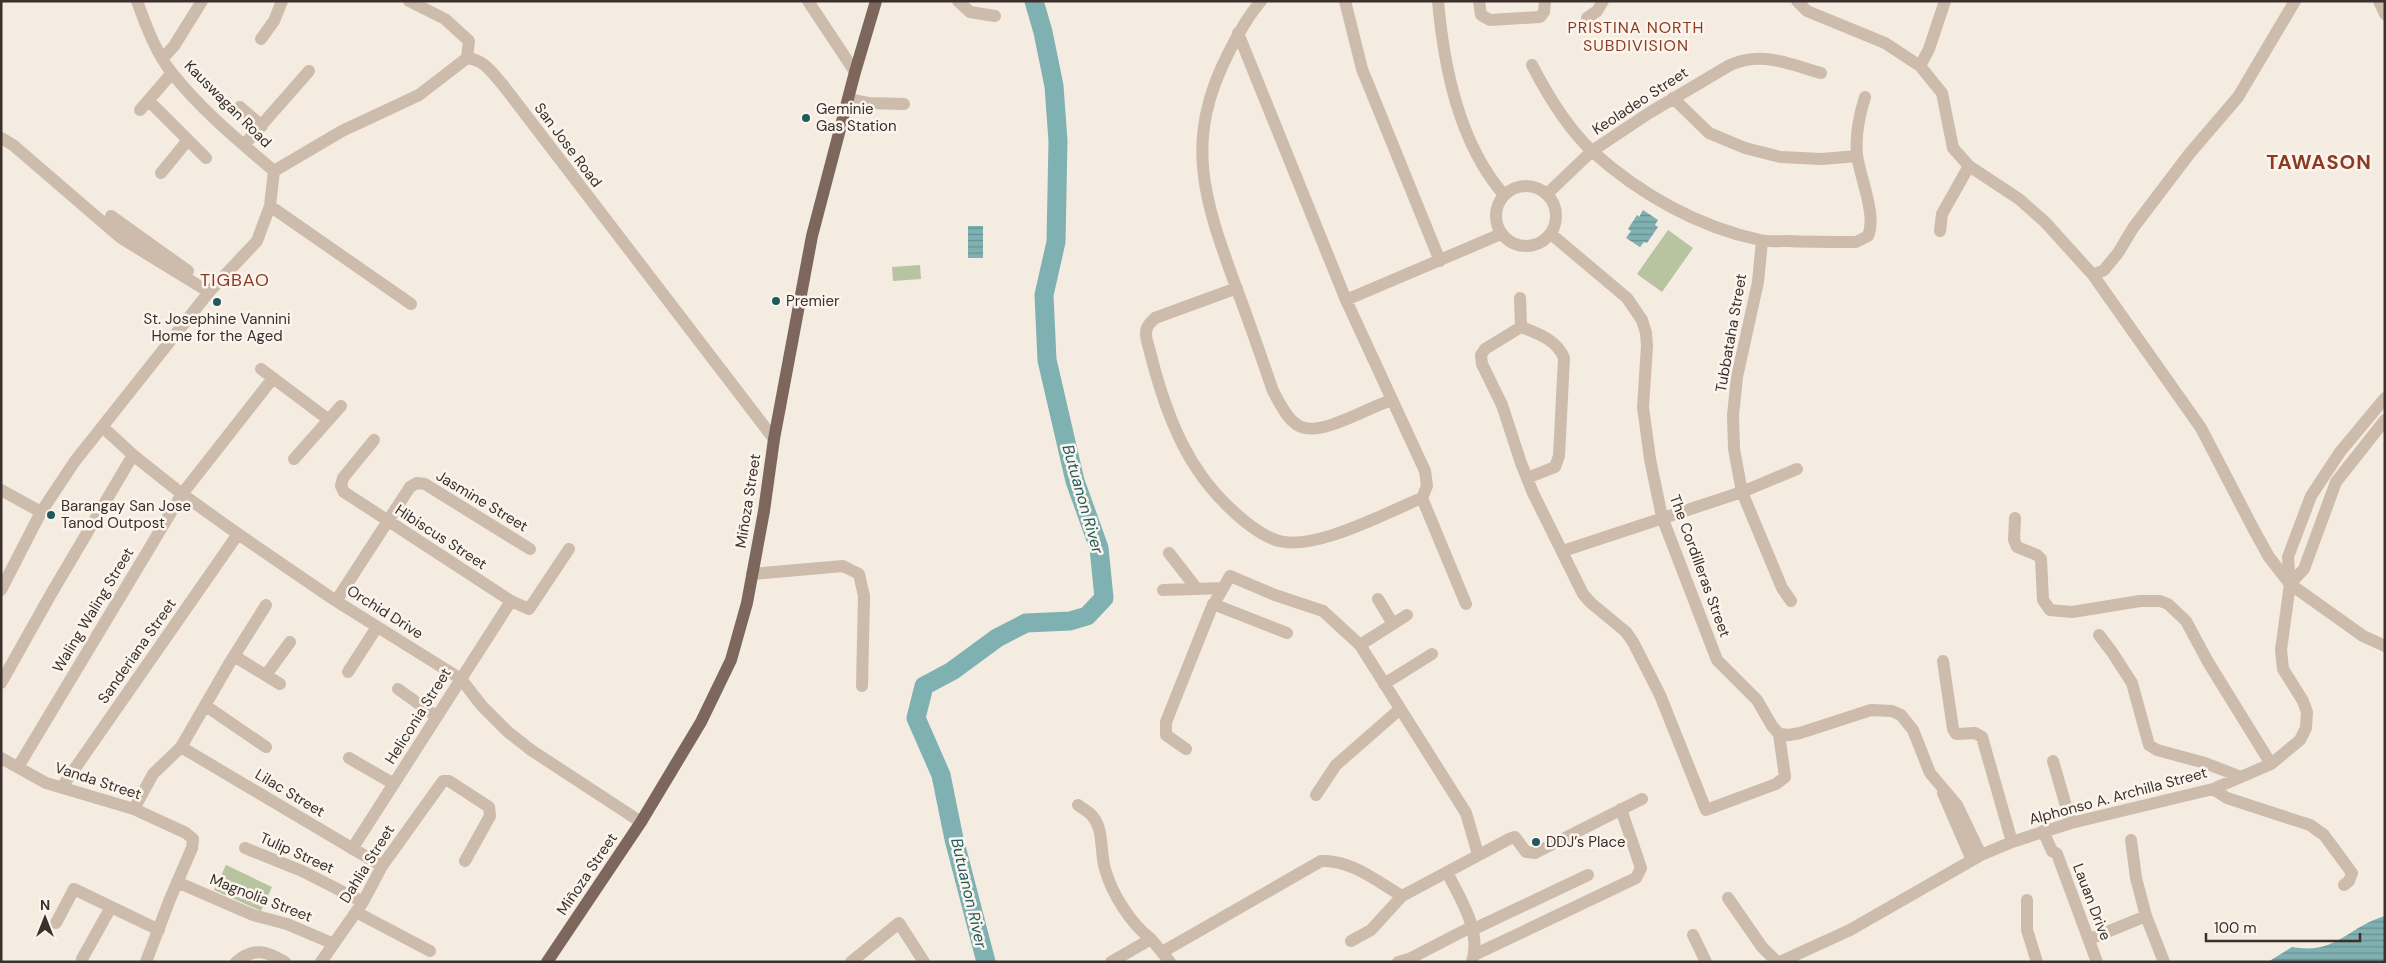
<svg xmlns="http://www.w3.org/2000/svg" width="2386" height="963" font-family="'DM Sans',sans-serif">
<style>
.pitch{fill:#b8c4a0}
.water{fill:url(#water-rules)}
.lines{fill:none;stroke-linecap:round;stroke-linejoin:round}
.river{stroke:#7fb0b2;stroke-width:19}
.minor{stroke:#cdbbac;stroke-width:12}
.major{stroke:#7d675c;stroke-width:12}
.poi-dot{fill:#1f5a5e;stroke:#fbf5ee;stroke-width:2}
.labels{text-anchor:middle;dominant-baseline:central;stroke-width:5;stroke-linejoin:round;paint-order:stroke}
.street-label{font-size:15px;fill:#3b302b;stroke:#fbf5ee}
.poi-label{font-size:15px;fill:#3b302b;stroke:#fbf5ee;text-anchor:start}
.neighbourhood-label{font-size:16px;letter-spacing:1px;fill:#8c3b22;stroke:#fbf5ee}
.water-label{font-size:16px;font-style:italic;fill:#1f5a5e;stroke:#fbf5ee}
.quarter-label{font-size:18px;letter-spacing:1px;fill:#8c3b22;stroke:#fbf5ee}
.district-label{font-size:20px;font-weight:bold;letter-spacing:1px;fill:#8c3b22;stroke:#fbf5ee}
</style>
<defs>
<pattern id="water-rules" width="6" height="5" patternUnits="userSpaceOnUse" patternTransform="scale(1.25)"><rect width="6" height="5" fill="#7fb0b2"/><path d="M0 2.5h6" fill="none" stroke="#699091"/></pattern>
</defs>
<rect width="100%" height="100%" fill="#f4ebe1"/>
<path class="pitch" d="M1668,230L1693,248L1662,292L1637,274Z
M920,265L921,279L893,281L892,267Z
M226,865L272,887L261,911L214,890Z"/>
<path class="water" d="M1643,210L1658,220L1655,225L1658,227L1647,243L1644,242L1640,247L1626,238L1631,231L1628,229L1637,215L1639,217Z
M968,226H983V258H968Z
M2385,916V962H2268L2292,947C2337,955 2347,927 2385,916Z"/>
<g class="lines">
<path class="river" d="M986,962L954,839L941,775L916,718L924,686L952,671L997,638L1026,623L1070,621L1087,616L1104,598L1099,548L1075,481L1047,360L1044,295L1056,242L1058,141L1054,86L1043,32L1034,1"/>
<path class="minor" d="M137,1C146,26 156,53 172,73C201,110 239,141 274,171
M409,1L445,19L469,41L467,58
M808,1L855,72
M958,1L970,12L995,16
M1261,1C1247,17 1238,34 1229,52C1183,141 1204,199 1236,287C1249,321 1261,356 1273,391C1280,403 1289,425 1305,428C1327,433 1369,407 1392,400
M1345,1L1362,69L1440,261
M1438,1C1444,68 1459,143 1504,195
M1479,1L1481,15L1490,20L1540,17L1544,12L1545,1
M1797,1L1807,11L1885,43L1920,66L1942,93L1953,148L1969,166L2019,199L2045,222L2093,275L2201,428L2254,530L2269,557L2290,584L2363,636L2385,646
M2379,1L2385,14
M1587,18L1597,11L1603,1
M261,39L274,21L282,1
M163,58L174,46L202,1
M1532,65C1548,96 1567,128 1593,152C1640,194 1698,227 1760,240C1769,242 1778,241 1787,241C1810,242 1833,242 1856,242L1868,236C1877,215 1860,178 1857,155C1855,134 1859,116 1865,97
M1920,66L1929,49L1945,1
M1673,98L1709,133L1745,148L1780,157L1822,159L1857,156
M848,99L868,103L904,104
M149,101L206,158
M240,107L262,126
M140,110L172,73
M1,138L13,145L121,238L209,292
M244,145L309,71
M274,171L342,131L419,95L467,58C485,60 492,73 503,85L774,439
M161,173L188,140
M1496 216a30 30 0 1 1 60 0a30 30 0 1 1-60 0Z
M1547,194L1592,151L1649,113L1730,65C1762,51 1789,64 1821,73
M270,206L411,304
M111,216L188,271
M1940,231L1942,214L1969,166
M1762,241L1758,282L1737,377L1733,415L1734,449L1742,492L1782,588L1791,601
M2093,275L2104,270L2118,253L2133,228L2190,153L2238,97L2295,1
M1237,288L1155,318C1150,323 1146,326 1146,334C1146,340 1149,347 1150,352C1160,392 1175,438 1199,472C1215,496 1251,533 1279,541C1316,551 1387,512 1422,498L1427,486L1425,471L1346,300L1238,33
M1520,298L1521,327
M1346,300L1501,234
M261,369L329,420
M107,431L133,455L182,494L238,534L336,601L461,679L482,706L508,732L531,750L641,822
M374,440L343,478L341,486L344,492L511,601L529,609L569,549
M294,459L341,406
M1527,478L1555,467L1559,456L1564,358C1557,340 1539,334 1521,327L1485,349L1481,355L1482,364L1502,405L1521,463L1533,493L1583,594L1591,603L1626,632L1633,642L1660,695L1706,810L1776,784L1785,777L1779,734L1772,726L1757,700L1717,660L1662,517L1650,459L1643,407L1647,346L1646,333L1642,320L1627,298L1551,234
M1,490L41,512
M1422,498L1466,604
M2015,518L2014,540L2017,547L2037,555L2041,559L2043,600L2050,610L2072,612L2140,601H2160L2168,604L2186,621L2208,662L2271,764
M1563,551L1742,492L1797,469
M1169,553L1197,589
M752,574L843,566L859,574L864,596L862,686
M2290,584L2304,569L2336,482L2385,420
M1,590L41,512L75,461L209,292L257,241L270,206L274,171
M1163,590L1223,588
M1378,599L1393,624
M336,601L410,487L417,483L425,484L530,549
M1213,604L1287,633
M2099,635L2112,652L2132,683L2149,745L2157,750L2205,763L2241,777
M1360,645L1407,615
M234,656L280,684
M1943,661L1953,729L1956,734L1975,733L1982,737L2012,842
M348,672L377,627
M266,675L290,642
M1,683L51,594L133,455
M1384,684L1432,654
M398,689L437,717
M206,706L266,747
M1779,734L1789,735L1800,733L1871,710L1892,711L1901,715L1913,730L1930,773L1957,805L1981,855
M181,747L382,866
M1186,749L1166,735V722L1211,609L1230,576L1275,595L1323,611L1360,645L1466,813L1478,854
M1,758L46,783L134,809L186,833L193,839L192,848L170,899L146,962
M349,758L394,784
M2053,761L2071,823
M18,767L182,494L273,378
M62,787L238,534
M2213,789L2227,798L2310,825L2324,835L2352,873L2349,881L2344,885
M1943,793L1972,860
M1316,795L1336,765L1400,709
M1078,805C1083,809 1090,812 1093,817C1104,830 1100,853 1105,869C1112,894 1131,924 1151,939
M134,809L153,774L181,747L229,664L266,605
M2043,831L2052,851L2057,854L2097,962
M2131,840L2136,878L2146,916L2164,962
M245,848L302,871L363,902
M352,849L511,601
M1447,872C1460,899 1482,930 1472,962
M177,882L253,915L287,924L334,944
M1728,898L1762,947L1777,962
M2027,900V930L2037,962
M356,912L430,951
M56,923L74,889L159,930
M1474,929L1588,875
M1693,935L1706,962
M2090,939L2146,916
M1351,941L1371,930L1402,896
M1164,951L1321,861C1350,859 1378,882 1402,896L1509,839L1515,837L1526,852L1535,853L1642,799
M1474,955L1636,878L1641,868L1621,809
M82,959L111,907
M236,962C254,947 267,951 285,962
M321,962L363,902L382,866L443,781H449L489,807L490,816L465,861
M851,962L899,923L924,962
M1111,962L1151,939L1170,962
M1398,962L1409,959L1473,926
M1780,962L1850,930L1981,855L2012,842L2071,823L2213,789L2271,764L2300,740L2306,728L2307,712L2303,701L2283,669L2281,650L2290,584L2288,557L2311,496L2340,452L2385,398"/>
<path class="major" d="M547,962L641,822L701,722L731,660L747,603L764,511L774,439L812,236L855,72L876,1"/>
</g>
<g class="poi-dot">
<circle cx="806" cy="118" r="5"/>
<circle cx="776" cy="301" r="5"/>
<circle cx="217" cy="302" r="5"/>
<circle cx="51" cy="515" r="5"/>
<circle cx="1536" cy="842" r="5"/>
</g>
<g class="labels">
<g class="street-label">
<text transform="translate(1640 101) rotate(-33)">Keoladeo Street</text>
<text transform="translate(228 104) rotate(45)">Kauswagan Road</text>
<text transform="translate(568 145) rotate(53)">San Jose Road</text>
<text transform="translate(1731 333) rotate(-80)">Tubbataha Street</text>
<text transform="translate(482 501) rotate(31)">Jasmine Street</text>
<text transform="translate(748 501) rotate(-81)">Miñoza Street</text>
<text transform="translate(441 537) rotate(33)">Hibiscus Street</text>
<text transform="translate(1700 566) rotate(70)">The Cordilleras Street</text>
<text transform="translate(93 610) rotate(-59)">Waling Waling Street</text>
<text transform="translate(385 612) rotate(32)">Orchid Drive</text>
<text transform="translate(137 651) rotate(-55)">Sanderiana Street</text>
<text transform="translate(418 716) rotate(-58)">Heliconia Street</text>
<text transform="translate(98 781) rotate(18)">Vanda Street</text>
<text transform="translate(290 793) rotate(31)">Lilac Street</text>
<text transform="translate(2118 796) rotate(-15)">Alphonso A. Archilla Street</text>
<text transform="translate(297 853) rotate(24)">Tulip Street</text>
<text transform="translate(367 864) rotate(-58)">Dahlia Street</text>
<text transform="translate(587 874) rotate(-56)">Miñoza Street</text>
<text transform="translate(261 898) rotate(21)">Magnolia Street</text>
<text transform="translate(2092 902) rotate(69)">Lauan Drive</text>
</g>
<g class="poi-label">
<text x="816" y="109">Geminie<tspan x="816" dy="17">Gas Station</tspan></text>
<text x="786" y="301">Premier</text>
<text x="217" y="319" text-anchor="middle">St. Josephine Vannini<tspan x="217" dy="17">Home for the Aged</tspan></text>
<text x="61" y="506">Barangay San Jose<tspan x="61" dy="17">Tanod Outpost</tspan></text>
<text x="1546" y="842">DDJ’s Place</text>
</g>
<g class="neighbourhood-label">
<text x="1636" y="27">PRISTINA NORTH<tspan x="1636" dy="18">SUBDIVISION</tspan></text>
</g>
<g class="water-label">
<text transform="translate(1083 499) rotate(74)">Butuanon River</text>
<text transform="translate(969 893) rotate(77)">Butuanon River</text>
</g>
<g class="quarter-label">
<text x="235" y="280">TIGBAO</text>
</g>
<g class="district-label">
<text x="2319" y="162">TAWASON</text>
</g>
</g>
<rect width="2386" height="963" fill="none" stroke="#3b302b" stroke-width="5"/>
<g transform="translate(45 918)" stroke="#fbf5ee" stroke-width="4" paint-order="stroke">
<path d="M0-4L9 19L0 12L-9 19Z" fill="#3b302b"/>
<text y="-8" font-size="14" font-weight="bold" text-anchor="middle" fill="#3b302b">N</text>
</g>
<path d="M2206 933v8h154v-8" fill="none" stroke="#3b302b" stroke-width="2.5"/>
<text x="2214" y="933" font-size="15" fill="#3b302b" stroke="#fbf5ee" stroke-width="4" paint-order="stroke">100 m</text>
</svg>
